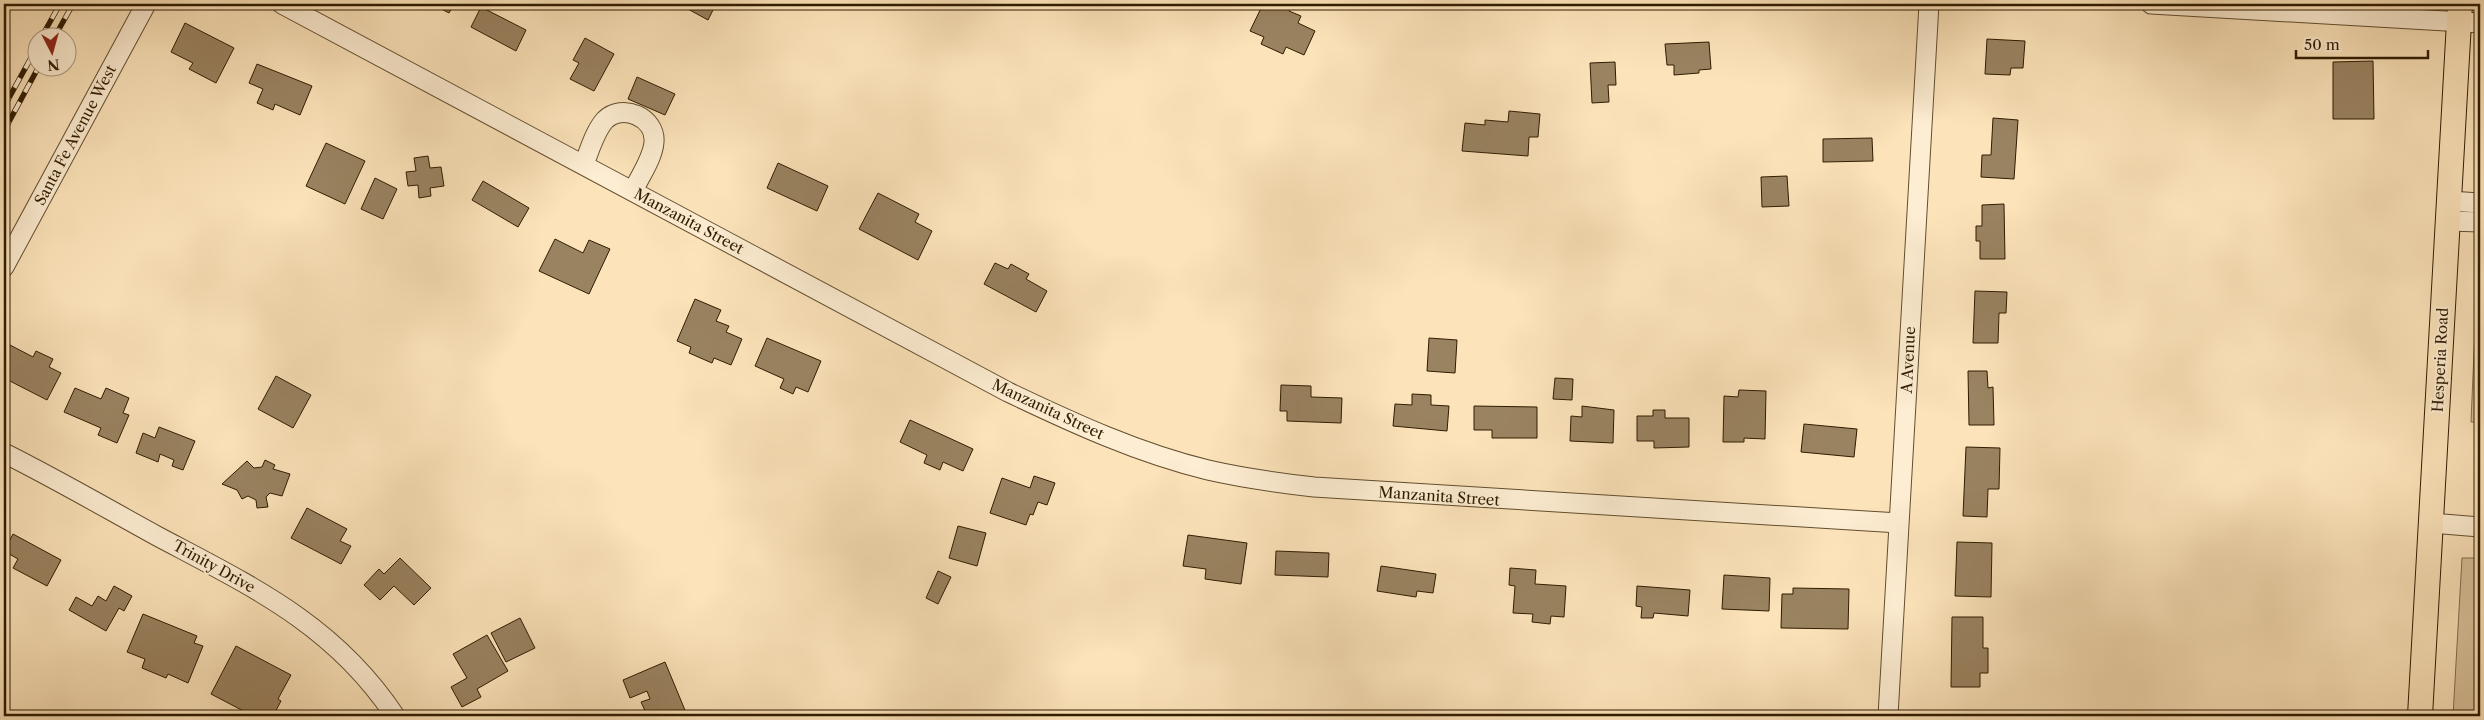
<svg xmlns="http://www.w3.org/2000/svg" width="2484" height="720" font-family="'Libre Caslon Text',serif">
<style>
.green{fill:#d9c19a;stroke:#846e4d}
.building{fill:#9a8361;stroke:#2f1c00}
.lines{fill:none;stroke-linecap:round;stroke-linejoin:round}
.minor-casing{stroke:#624e2e;stroke-width:21}
.major-casing{stroke:#2f1c00;stroke-width:26}
.minor{stroke:#fdedd2;stroke-width:19}
.major{stroke:#fce3ba;stroke-width:24}
.rail-casing{stroke:#2f1c00;stroke-width:5.5}
.rail{stroke:#fdedd2;stroke-width:4;stroke-dasharray:11;stroke-linecap:butt}
.labels{text-anchor:middle;dominant-baseline:central;stroke-width:4;stroke-linejoin:round;paint-order:stroke}
.street-label{font-size:15px;fill:#2f1c00;stroke:#fdedd2}
</style>
<rect width="100%" height="100%" fill="#fce3ba"/>
<filter id="stains"><feTurbulence type="fractalNoise" baseFrequency=".004" numOctaves="4"/><feColorMatrix values="0 0 0 0 .2 0 0 0 0 .09 0 0 0 0 .02 0 0 0 .5 -.17"/></filter>
<radialGradient id="worn" r=".72"><stop offset=".6" stop-color="#630" stop-opacity="0"/><stop offset="1" stop-color="#630" stop-opacity=".3"/></radialGradient>
<path class="green" d="M2476,305H2480V422H2471Z
M2462,558H2480V716H2453Z"/>
<path class="building" d="M432,4H454L449,13Z
M688,4H716L708,20L686,8Z
M1263,4H1292L1289,11L1301,16L1298,23L1315,31L1304,55L1286,47L1283,54L1261,44L1264,37L1250,31Z
M481,7L526,30L516,51L471,27Z
M185,23L234,48L216,83L189,69L193,63L171,52Z
M585,38L614,54L594,91L570,79L579,63L573,60Z
M1987,39L2025,41L2023,68H2011L2010,75L1985,74Z
M1709,42L1711,69L1699,70V73L1674,75V65H1667L1665,44Z
M2373,61L2374,119H2333V62Z
M1615,62L1616,85H1608L1609,102L1592,103L1590,63Z
M257,64L312,86L300,115L275,104L273,110L257,103L263,89L249,83Z
M637,77L675,94L665,115L628,99Z
M1509,111L1540,114L1538,137H1529L1528,156L1462,151L1465,123L1485,125V120L1508,122Z
M1993,118L2018,120L2014,179L1981,177L1982,155H1991Z
M1872,138L1873,161L1823,162V139Z
M326,143L365,161L345,204L306,186Z
M428,156L430,168L441,167L444,186L430,188L431,196L419,198L418,185L408,186L406,172L416,171L414,158Z
M778,163L828,186L817,211L767,188Z
M1787,176L1789,206L1762,207L1761,177Z
M375,178L397,189L383,219L361,209Z
M483,181L529,208L518,227L472,200Z
M878,193L919,214L915,222L932,231L918,260L859,229Z
M2004,204L2005,259H1980V241H1976V226H1982V205Z
M555,239L583,253L589,240L610,249L589,294L539,271Z
M995,263L1008,269L1011,264L1029,274L1026,279L1047,291L1036,312L984,284Z
M1975,291L2007,292L2006,313H1999L1998,343H1973Z
M695,299L721,310L716,321L729,326L726,332L742,339L731,365L714,358L712,363L689,353L691,347L677,341Z
M767,338L821,361L808,392L796,387L793,394L780,388L784,379L755,366Z
M1429,338L1457,340L1455,373L1427,371Z
M10,345L33,357L36,351L53,359L49,367L61,373L47,400L4,378V358Z
M1968,371H1987L1988,388L1993,387L1994,425H1969Z
M276,376L311,395L293,428L258,409Z
M1555,378L1573,379L1572,400L1553,399Z
M1281,385L1311,386V397L1342,398L1341,423L1287,421V411H1280Z
M75,388L101,399L106,388L129,398L123,413L129,415L117,443L98,435L101,428L64,412Z
M1739,390L1766,391L1765,439L1744,438V442H1723L1724,396L1738,397Z
M1412,394L1431,395V405L1449,406L1447,431L1393,426L1395,404L1412,405Z
M1474,406L1537,407V438H1492V430H1474Z
M1582,406L1614,410L1613,443L1570,441L1571,416L1582,417Z
M1653,410H1665V418H1689V447L1654,448V441H1637V416H1653Z
M910,420L973,449L963,471L943,462L940,470L924,463L927,455L900,442Z
M1804,424L1857,429L1854,457L1801,452Z
M159,427L195,441L183,470L172,466L174,460L160,454L158,462L136,453L143,433L155,438Z
M1966,447L2000,448L1999,489H1988L1987,517L1963,516Z
M265,460L275,465L273,469L290,474L282,496L270,493L266,497L268,507L257,508L256,500L248,496L242,499L237,490L222,484L247,461L254,468L262,467Z
M1034,476L1055,483L1047,505L1038,502L1033,515L1030,514L1026,525L990,513L1002,478L1030,488Z
M307,508L347,529L340,541L351,546L341,564L291,538Z
M958,526L986,533L977,566L949,558Z
M13,534L61,560L47,586L13,568L18,559L4,551Z
M1188,535L1247,543L1241,584L1205,579L1206,569L1183,566Z
M1957,542L1992,543L1991,597L1955,596Z
M1276,551L1329,553L1328,577L1275,575Z
M400,558L431,588L414,605L394,586L380,600L364,585L379,569L384,574Z
M1381,566L1436,574L1433,593L1417,591L1416,597L1377,591Z
M1510,568L1536,570L1535,584L1566,586L1564,617L1551,616L1550,624L1532,622L1533,614L1513,613L1515,586L1509,585Z
M938,571L951,577L938,604L926,598Z
M1724,575L1770,578L1769,611L1722,609Z
M114,586L132,596L124,611L119,608L106,631L69,610L76,597L92,606L98,596L106,601Z
M1637,586L1690,590L1688,616L1654,613L1653,618H1641L1642,607L1636,606Z
M1793,588L1849,589L1848,629L1781,628L1782,594H1793Z
M143,614L197,636L194,643L203,646L188,683L168,674L166,678L142,668L145,659L127,652Z
M1952,617H1983V648H1988V673H1980V687H1951Z
M520,618L535,648L506,662L491,633Z
M487,635L508,671L477,689L481,697L462,707L451,687L467,678L453,654Z
M236,646L291,675L278,699L281,701L273,716H253L211,694Z
M665,662L687,715L684,716H656L654,712L647,715L641,702L650,699L647,691L630,698L623,680Z
M1958,714H1987V716H1958Z"/>
<g class="lines">
<g class="minor-casing">
<path id="minor" d="M282,4L1008,392C1073,423 1138,453 1208,470C1243,478 1279,483 1314,487L1899,523
M2151,4L2480,23
M584,165C589,151 595,131 605,120C622,103 656,117 654,142C653,158 640,176 633,191
M2449,201L2480,203
M2448,221L2480,222
M4,267L146,4
M4,453C56,479 106,508 157,536C251,586 334,624 395,716
M2431,523L2480,527
M1888,716L1929,4"/>
</g>
<g class="major-casing">
<path id="major" d="M2420,716L2460,4"/>
</g>
<use href="#minor" class="minor"/>
<use href="#major" class="major"/>
<g class="rail-casing">
<path id="rail" d="M41,38L60,4
M54,38L73,4
M4,107L38,45
M4,131L38,68"/>
</g>
<use href="#rail" class="rail"/>
</g>
<g class="labels">
<g class="street-label">
<text transform="translate(75 135) rotate(-62)">Santa Fe Avenue West</text>
<text transform="translate(689 221) rotate(28)">Manzanita Street</text>
<text transform="translate(1908 360) rotate(-87)">A Avenue</text>
<text transform="translate(2440 360) rotate(-87)">Hesperia Road</text>
<text transform="translate(1048 409) rotate(25)">Manzanita Street</text>
<text transform="translate(1439 496) rotate(4)">Manzanita Street</text>
<text transform="translate(214 566) rotate(29)">Trinity Drive</text>
</g>
</g>
<rect width="2484" height="720" fill="none" stroke="#fce3ba" stroke-width="20"/>
<rect x="5" y="5" width="2474" height="710" fill="none" stroke="#2f1c00" stroke-width="2.5"/>
<rect x="10" y="10" width="2464" height="700" fill="none" stroke="#2f1c00"/>
<g transform="translate(52 52) rotate(174)"><circle r="24" fill="#fdedd2" stroke="#ab997e"/>
<path d="M0-4L9 19L0 12L-9 19Z" fill="#8f2418"/>
<text y="-8" font-size="14" font-weight="bold" text-anchor="middle" fill="#2f1c00">N</text>
</g>
<path d="M2296 50v8h132v-8" fill="none" stroke="#2f1c00" stroke-width="2.5"/>
<text x="2304" y="50" font-size="15" fill="#2f1c00" stroke="#fdedd2" stroke-width="4" paint-order="stroke">50 m</text>
<rect width="100%" height="100%" filter="url(#stains)"/>
<rect width="100%" height="100%" fill="url(#worn)"/>
</svg>
